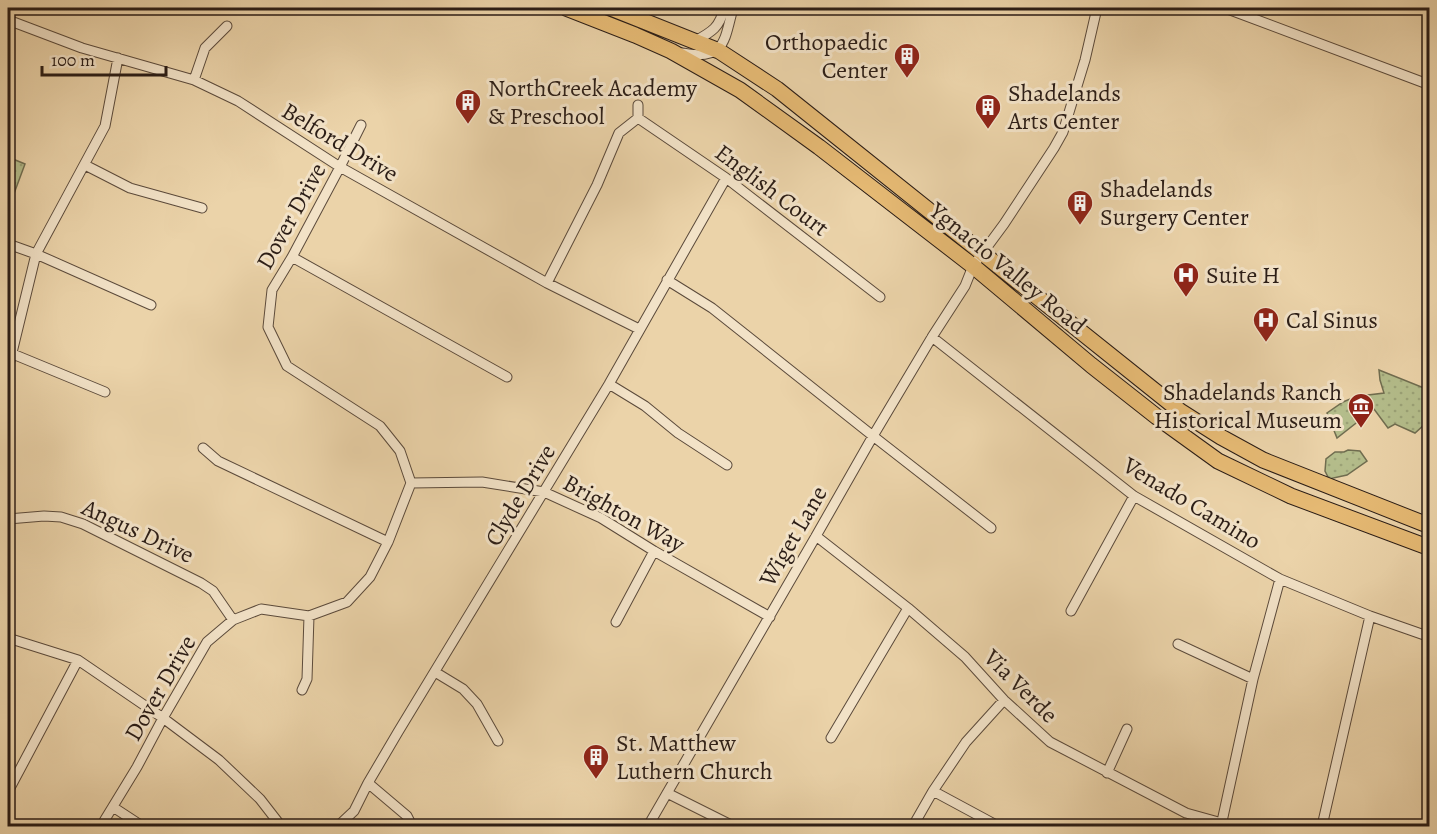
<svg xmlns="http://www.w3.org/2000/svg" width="1437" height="834" font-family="Alegreya,serif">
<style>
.grass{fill:url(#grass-dots);stroke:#706d50;stroke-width:1.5}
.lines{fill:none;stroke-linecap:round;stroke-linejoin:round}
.minor-casing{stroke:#5b4a3b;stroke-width:11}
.trunk-casing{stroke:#2b1d16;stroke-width:17}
.minor{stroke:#f2e2c7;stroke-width:9}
.trunk{stroke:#e6ba74;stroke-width:15}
.labels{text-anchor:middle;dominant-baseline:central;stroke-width:6;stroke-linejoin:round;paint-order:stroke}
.poi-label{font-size:24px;fill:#2b1d16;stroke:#f2e2c7;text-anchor:start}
.street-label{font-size:24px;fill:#2b1d16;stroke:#f2e2c7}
</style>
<defs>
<pattern id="grass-dots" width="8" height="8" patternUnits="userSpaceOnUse" patternTransform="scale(1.5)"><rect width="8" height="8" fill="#b4bd8b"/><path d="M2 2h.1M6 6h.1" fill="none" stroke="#9ba277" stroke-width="1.8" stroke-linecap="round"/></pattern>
</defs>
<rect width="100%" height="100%" fill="#ebd3a9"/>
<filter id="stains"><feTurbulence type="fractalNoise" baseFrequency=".00333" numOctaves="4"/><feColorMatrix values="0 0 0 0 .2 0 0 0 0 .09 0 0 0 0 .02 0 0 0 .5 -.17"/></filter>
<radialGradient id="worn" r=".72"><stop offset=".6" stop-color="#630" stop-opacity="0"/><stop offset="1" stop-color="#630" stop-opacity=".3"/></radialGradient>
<path class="grass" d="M8,157L25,164L12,199L8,197Z
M1379,370L1429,390V428L1424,425L1415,433L1395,424L1388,428L1374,409L1337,438L1327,413L1343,402L1350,399L1356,403L1368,395L1384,393L1380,380Z
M1348,450L1360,451L1367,461L1347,475L1329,479L1325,471L1326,459L1335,452H1344Z"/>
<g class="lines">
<g class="minor-casing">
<path id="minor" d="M1225,8L1430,85
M8,20L82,48L194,80L238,101L340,167L547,283L639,329
M695,41C712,32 720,27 724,8
M682,53C725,61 724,42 733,8
M194,80L205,48L227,26
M638,105V118
M85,165L130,188L202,208
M8,244L36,254L151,305
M292,257L507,377
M667,280L712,308L873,436L991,528
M547,283L597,185L619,133L638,118L726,178L880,297
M932,337L1134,496L1280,579L1370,616L1430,637
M8,352L105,392
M8,369L36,254L105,126L118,58
M609,384L645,406L678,433L727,465
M203,448L218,461L388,542
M411,483L482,482L544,492L601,518L654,551L770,617
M8,519L44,516L61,517L83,524L201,583L213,591L233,620
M816,536L908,608L965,657L1004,700L1050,742L1186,813L1222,823
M1071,611L1134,496
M616,622L654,551
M8,638L78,660L163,718L219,760L260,799L281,826
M1178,644L1253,679
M435,672L463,689L477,704L498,741
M302,690L307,679L309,616
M831,738L908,608
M1107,773L1127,729
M368,783L407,816L412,826
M10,788L78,660
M933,791L998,826
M667,793L733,826
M113,807L142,826
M101,826L137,767L163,718L207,642L233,620L261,609L309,616L347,602L370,577L388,542L411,483L400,451L380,426L287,366L268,327L272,290L292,257L340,167L361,125
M338,826L354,811L368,783L398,732L609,384L726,178
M648,826L816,536L873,436L932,337L965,286L973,266L1004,224L1054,148L1063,132L1085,60L1097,8
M913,826L933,791L966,742L1004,700
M1221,826L1253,679L1280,579
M1322,826L1370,616
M1426,826L1430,810"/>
</g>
<g class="trunk-casing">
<path id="trunk" d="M566,8L635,35L671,51L740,90L819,147L973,266L1091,365L1157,417L1218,461L1291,496L1430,548
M611,8L719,51L777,89L1180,411L1221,437L1263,460L1430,526"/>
</g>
<use href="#minor" class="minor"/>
<use href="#trunk" class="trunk"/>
</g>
<defs>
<g id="building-pin" transform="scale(1.35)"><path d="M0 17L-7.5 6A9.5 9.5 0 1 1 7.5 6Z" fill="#8f2418" stroke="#f2e2c7"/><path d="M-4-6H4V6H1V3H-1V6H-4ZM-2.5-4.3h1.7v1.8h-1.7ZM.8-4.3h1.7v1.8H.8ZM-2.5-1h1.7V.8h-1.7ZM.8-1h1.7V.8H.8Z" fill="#fff"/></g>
<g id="hospital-pin" transform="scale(1.35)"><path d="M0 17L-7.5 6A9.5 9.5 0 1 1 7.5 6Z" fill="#8f2418" stroke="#f2e2c7"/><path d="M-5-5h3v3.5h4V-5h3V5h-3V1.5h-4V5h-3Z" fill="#fff"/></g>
<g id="museum-pin" transform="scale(1.35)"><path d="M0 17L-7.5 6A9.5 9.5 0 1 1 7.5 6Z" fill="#8f2418" stroke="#f2e2c7"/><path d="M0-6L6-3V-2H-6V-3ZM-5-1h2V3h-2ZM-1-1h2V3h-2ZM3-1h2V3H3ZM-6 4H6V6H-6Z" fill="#fff"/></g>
</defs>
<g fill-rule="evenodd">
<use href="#building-pin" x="907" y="56"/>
<use href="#building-pin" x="468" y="102"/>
<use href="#building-pin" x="988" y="107"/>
<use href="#building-pin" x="1080" y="203"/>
<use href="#hospital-pin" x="1186" y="275"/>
<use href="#hospital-pin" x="1266" y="320"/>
<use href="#museum-pin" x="1361" y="406"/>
<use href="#building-pin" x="596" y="757"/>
</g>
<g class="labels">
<g class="poi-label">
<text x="888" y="42" text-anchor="end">Orthopaedic<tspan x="888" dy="28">Center</tspan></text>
<text x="488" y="88">NorthCreek Academy<tspan x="488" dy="28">&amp; Preschool</tspan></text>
<text x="1008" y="93">Shadelands<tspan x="1008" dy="28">Arts Center</tspan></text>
<text x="1100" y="189">Shadelands<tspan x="1100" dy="28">Surgery Center</tspan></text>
<text x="1206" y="275">Suite H</text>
<text x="1286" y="320">Cal Sinus</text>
<text x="1342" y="392" text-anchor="end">Shadelands Ranch<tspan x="1342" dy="28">Historical Museum</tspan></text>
<text x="616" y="743">St. Matthew<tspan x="616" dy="28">Luthern Church</tspan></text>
</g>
<g class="street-label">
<text transform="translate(340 142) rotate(31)">Belford Drive</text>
<text transform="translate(772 190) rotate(37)">English Court</text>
<text transform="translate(291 216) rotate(-61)">Dover Drive</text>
<text transform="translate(1008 268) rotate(39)">Ygnacio Valley Road</text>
<text transform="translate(520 495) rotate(-59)">Clyde Drive</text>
<text transform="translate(1192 503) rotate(31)">Venado Camino</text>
<text transform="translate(624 513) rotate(29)">Brighton Way</text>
<text transform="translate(138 531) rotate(25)">Angus Drive</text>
<text transform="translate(793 536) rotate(-60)">Wiget Lane</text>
<text transform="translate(1021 686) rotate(45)">Via Verde</text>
<text transform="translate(160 688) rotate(-60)">Dover Drive</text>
</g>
</g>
<rect width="1437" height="834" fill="none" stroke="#ebd3a9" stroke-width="30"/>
<rect x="9" y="9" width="1419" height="816" fill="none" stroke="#2b1d16" stroke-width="3"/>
<rect x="15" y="15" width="1407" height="804" fill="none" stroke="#2b1d16" stroke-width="1.5"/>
<path d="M42 66v9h124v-9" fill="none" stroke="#2b1d16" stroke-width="3"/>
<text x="51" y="66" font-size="18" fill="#2b1d16" stroke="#f2e2c7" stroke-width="4.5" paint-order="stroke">100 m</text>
<rect width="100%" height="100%" filter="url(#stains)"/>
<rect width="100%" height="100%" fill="url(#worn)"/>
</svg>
